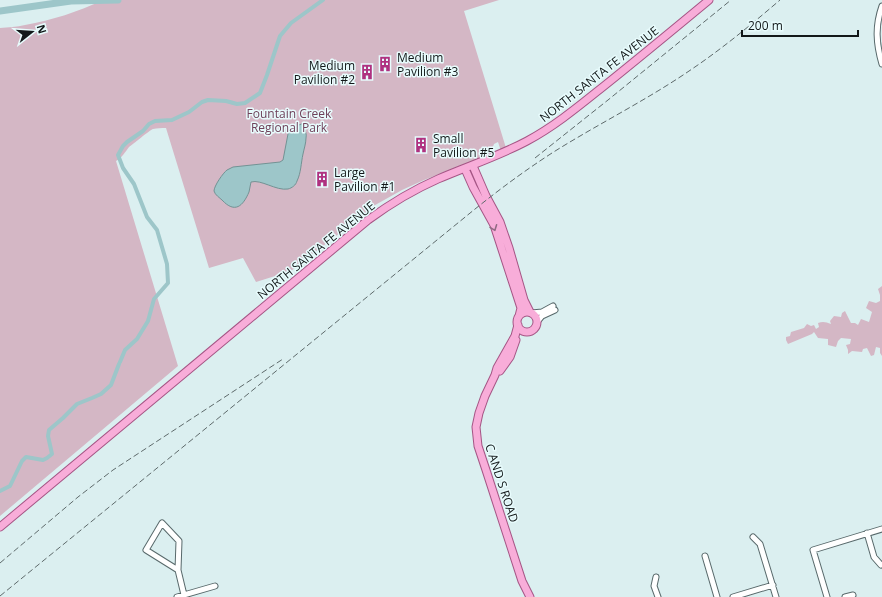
<svg xmlns="http://www.w3.org/2000/svg" width="882" height="597" font-family="'Open Sans',sans-serif">
<style>
.green{fill:#d4b7c5}
.water{fill:#9dc6c9;stroke:#739294}
.lines{fill:none;stroke-linecap:round;stroke-linejoin:round}
.canal{stroke:#9dc6c9;stroke-width:4}
.river{stroke:#9dc6c9;stroke-width:7}
.minor-casing{stroke:#58696b;stroke-width:7}
.major-casing{stroke:#a55585;stroke-width:9}
.minor{stroke:#fff;stroke-width:5}
.major{stroke:#f8add9;stroke-width:7}
.rail{stroke:#5e6a6b;stroke-width:1;stroke-dasharray:6 3;stroke-linecap:butt}
.oneway{stroke:#906a83}
.labels{text-anchor:middle;dominant-baseline:central;stroke-width:3;stroke-linejoin:round;paint-order:stroke}
.poi-label{font-size:12px;fill:#121819;stroke:#e8fcfd;text-anchor:start}
.street-label{font-size:12px;fill:#121819;stroke:#e8fcfd}
.park-label{font-size:12px;fill:#6f415a;stroke:#e8fcfd}
</style>
<rect width="100%" height="100%" fill="#dbeff0"/>
<path class="green" d="M103,0H499L464,11L506,148L501,151L498,142L494,144L490,154L424,180L402,190L368,209L369,211L350,225L291,271L256,282L243,258L209,268L166,128C161,128 157,128 153,129C150,130 132,145 129,147C125,152 122,158 116,161L178,366L0,516V28C8,27 17,27 25,25C52,20 78,12 103,0Z
M882,286V356L880,353V348L876,347L874,355L871,356L867,348L863,349L862,352L852,351L848,354V350L846,345L850,344L851,339L841,338L838,341L836,347L828,345V339L818,338L814,332L812,334L788,344L786,340V337L790,336L791,332L804,328L807,324L811,326L814,325L816,329L819,327L818,323C823,321 826,322 831,324L830,321L834,316L841,317L842,313L845,311L851,323H855L858,325L861,319L869,322L872,312L866,308L869,301L876,303L880,301V295L878,289Z"/>
<path class="water" d="M306,122L304,126C305,131 307,134 306,138C306,143 304,149 303,154C301,163 301,173 297,181C296,185 292,188 288,189C276,191 261,179 251,182C250,185 250,189 249,192C243,206 235,214 222,200C220,198 215,195 214,191C214,186 223,173 227,170C229,169 231,168 233,167L280,162L283,160L288,134L292,128Z"/>
<g class="lines">
<path class="canal" d="M120,362L125,350L137,339L148,321L154,299L168,283L167,264L157,230L147,217L134,184L123,168L118,155L123,146L127,142L143,131L149,124L155,121L172,120L189,112L202,102L208,100L226,101L237,104L245,103L260,93L267,75L280,36L291,23L323,0
M0,491L10,486L22,461L26,457L43,460L47,458L52,454L48,436L49,430L63,418L77,404L92,398L101,394L111,385L119,364"/>
<path class="river" d="M0,11L71,1L118,0"/>
<g class="minor-casing">
<path id="minor" d="M882,6C875,26 876,43 882,64
M532,313L542,312L553,306
M537,322L542,316L555,310
M867,533L874,557L881,565
M753,537L760,544L776,597
M705,556L717,597
M178,570L179,541L162,523L146,550L178,570L184,595
M656,577L654,586L658,597
M177,597L215,586
M733,597L773,585
M827,597L813,550L882,529
M845,597L853,595"/>
</g>
<g class="major-casing">
<path id="major" d="M473,166L486,196L500,222L509,248L524,300L530,312
M465,169L473,187L494,225L521,308L519,316
M517 322a10 10 0 1 1 20 0a10 10 0 1 1-20 0Z
M518,325L515,336L497,368L495,375L485,396L479,413L476,427L478,446L486,470L522,581L530,597
M500,371L510,357L516,340
M0,527L368,220C390,204 413,190 438,179C468,166 499,156 527,141C555,126 579,106 604,86C639,58 674,29 709,0"/>
</g>
<use href="#minor" class="minor"/>
<use href="#major" class="major"/>
<path class="rail" d="M535,158L608,100L731,0
M0,563L78,497L113,470L283,359
M0,596L464,218C492,195 521,173 552,153C598,124 647,100 692,69C723,48 752,24 780,0"/>
</g>
<defs><path id="oneway-chevron" d="M-2-3.5L2.5 0L-2 3.5" fill="none" stroke-width="1.6" stroke-linecap="round" stroke-linejoin="round"/></defs>
<use class="oneway" href="#oneway-chevron" transform="translate(494 228) rotate(69)"/>
<defs>
<g id="building-bare" transform="scale(1.2)"><path d="M-4-6H4V6H1V3H-1V6H-4ZM-2.5-4.3h1.7v1.8h-1.7ZM.8-4.3h1.7v1.8H.8ZM-2.5-1h1.7V.8h-1.7ZM.8-1h1.7V.8H.8Z" fill="#af3180" stroke="#e8fcfd" stroke-width="2.5" paint-order="stroke"/></g>
</defs>
<g fill-rule="evenodd">
<use href="#building-bare" x="385" y="64"/>
<use href="#building-bare" x="367" y="72"/>
<use href="#building-bare" x="421" y="145"/>
<use href="#building-bare" x="322" y="179"/>
</g>
<g class="labels">
<g class="poi-label">
<text x="397" y="57">Medium<tspan x="397" dy="14">Pavilion #3</tspan></text>
<text x="355" y="65" text-anchor="end">Medium<tspan x="355" dy="14">Pavilion #2</tspan></text>
<text x="433" y="138">Small<tspan x="433" dy="14">Pavilion #5</tspan></text>
<text x="334" y="172">Large<tspan x="334" dy="14">Pavilion #1</tspan></text>
</g>
<g class="street-label">
<text transform="translate(599 74) rotate(-38)">NORTH SANTA FE AVENUE</text>
<text transform="translate(316 250) rotate(-39)">NORTH SANTA FE AVENUE</text>
<text transform="translate(502 483) rotate(72)">C AND S ROAD</text>
</g>
<g class="park-label">
<text x="289" y="113">Fountain Creek<tspan x="289" dy="14">Regional Park</tspan></text>
</g>
</g>
<g transform="translate(32 32) rotate(73)" stroke="#e8fcfd" stroke-width="3" paint-order="stroke">
<path d="M0-3L7 15L0 10L-7 15Z" fill="#121819"/>
<text y="-6" font-size="11" font-weight="bold" text-anchor="middle" fill="#121819">N</text>
</g>
<path d="M742 30v6h116v-6" fill="none" stroke="#121819" stroke-width="2"/>
<text x="748" y="30" font-size="12" fill="#121819" stroke="#e8fcfd" stroke-width="3" paint-order="stroke">200 m</text>
</svg>
